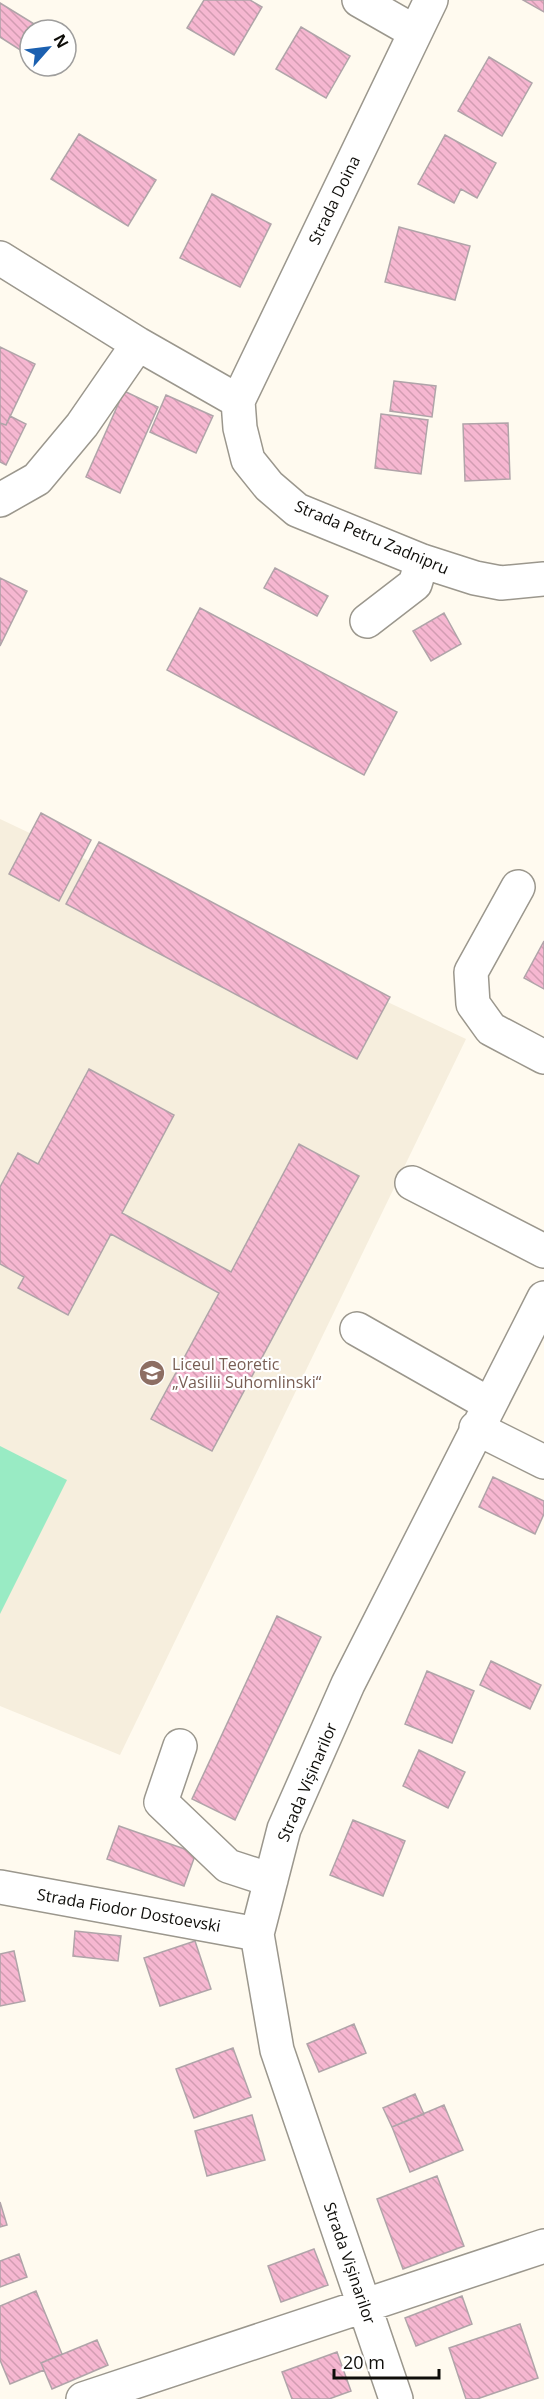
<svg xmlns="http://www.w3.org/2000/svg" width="544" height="2399" font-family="'Open Sans',sans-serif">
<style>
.built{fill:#f6eedd}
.garden{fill:#99ebc4}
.building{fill:url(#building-back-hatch);stroke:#b0a4a9;stroke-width:1.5}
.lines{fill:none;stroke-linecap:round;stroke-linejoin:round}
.minor-casing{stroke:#9b978d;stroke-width:36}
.minor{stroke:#fff;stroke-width:33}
.labels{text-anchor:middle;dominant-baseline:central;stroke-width:4.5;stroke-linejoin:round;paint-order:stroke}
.street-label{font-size:16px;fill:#0e0d09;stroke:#fff}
.education-label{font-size:16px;fill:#785e54;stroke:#fff;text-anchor:start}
</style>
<defs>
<pattern id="building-back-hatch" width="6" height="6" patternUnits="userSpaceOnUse" patternTransform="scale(1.5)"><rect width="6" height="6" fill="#f6b7d1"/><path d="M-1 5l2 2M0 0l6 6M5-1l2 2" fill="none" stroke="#d29cb2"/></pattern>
</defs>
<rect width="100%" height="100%" fill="#fffaef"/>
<path class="built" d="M0,819L466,1039L120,1755L0,1706Z"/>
<path class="garden" d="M0,1446L67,1480L0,1614Z"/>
<path class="building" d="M204,0H250L262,7L234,55L187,28Z
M523,0H544V12Z
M0,3L44,30H30L28,55L0,37Z
M301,27L350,56L326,98L276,69Z
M489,57L532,83L502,136L458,111Z
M79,134L156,180L128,226L51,179Z
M445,135L496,163L477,198L461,189L454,203L418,184Z
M212,194L271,224L240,287L180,258Z
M399,227L470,246L455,300L385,282Z
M0,347L35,364L6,425L0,423Z
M394,381L436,386L432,417L390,411Z
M124,391L158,407L120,493L86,477Z
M166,395L213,416L196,453L150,432Z
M381,414L428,420L421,474L375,468Z
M10,416L26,424L6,465L0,462V423L6,425Z
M508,423L510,479L465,481L463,424Z
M275,568L328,596L317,616L264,588Z
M0,578L27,591L0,646Z
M200,608L397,712L364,775L167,670Z
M444,613L461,644L431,661L413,631Z
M41,813L91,840L59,901L9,874Z
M99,842L390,997L357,1059L66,904Z
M544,941V989L524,978Z
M89,1069L174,1115L122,1213L231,1272L299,1144L359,1176L212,1451L151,1419L219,1293L111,1234L68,1315L18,1288L24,1277L0,1264V1187L18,1153L38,1164Z
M493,1477L544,1501V1514L535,1534L479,1507Z
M277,1616L321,1637L235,1820L192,1799Z
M491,1661L541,1685L530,1709L480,1685Z
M427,1671L474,1691L452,1743L405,1724Z
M419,1750L465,1772L448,1808L403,1786Z
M353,1820L405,1841L383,1896L330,1875Z
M119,1826L196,1853L184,1886L107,1859Z
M75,1931L121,1936L118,1961L73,1956Z
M195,1941L211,1989L160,2006L144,1958Z
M14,1951L25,2001L0,2006V1954Z
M354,2024L366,2053L319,2072L307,2044Z
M233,2048L251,2097L194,2118L176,2069Z
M415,2094L424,2114L392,2127L383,2108Z
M444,2105L463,2150L410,2172L392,2127Z
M252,2115L265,2160L207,2176L195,2131Z
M437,2176L464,2246L403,2269L377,2199Z
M0,2202L7,2225L0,2227Z
M314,2249L328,2285L281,2302L268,2266Z
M19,2254L27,2277L0,2287V2261Z
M36,2291L62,2354L41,2363L44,2370L10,2384L0,2360V2306Z
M462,2296L472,2324L416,2346L405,2318Z
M520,2324L538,2378L477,2399H466L449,2348Z
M97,2340L108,2365L52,2389L41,2363Z
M337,2352L351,2391L329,2399H292L282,2372Z"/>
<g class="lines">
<g class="minor-casing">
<path id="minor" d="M359,0L415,32
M431,0L238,401L240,428L248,460L269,486L297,510L422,561L475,578L501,583L544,579
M0,258L138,344L238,401
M0,500L37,479L82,425L138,344
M367,621L415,584L422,561
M518,887L471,972L473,1004L491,1029L544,1057
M412,1183L544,1251
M357,1329L489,1404
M476,1428L544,1462
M180,1746L161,1802L228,1866L271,1880
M0,1887L257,1934
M83,2399L544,2246
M396,2399L277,2050L257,1934L284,1829L348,1684L544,1298"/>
</g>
<use href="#minor" class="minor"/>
</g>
<defs>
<g id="school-disc" transform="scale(1.35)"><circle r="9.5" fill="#8d6e63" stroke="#fff"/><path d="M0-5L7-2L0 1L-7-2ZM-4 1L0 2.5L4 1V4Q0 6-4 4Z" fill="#fff"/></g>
</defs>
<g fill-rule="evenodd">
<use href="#school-disc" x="152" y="1373"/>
</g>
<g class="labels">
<g class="street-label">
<text transform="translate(334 200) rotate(-64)">Strada Doina</text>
<text transform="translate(372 537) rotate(23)">Strada Petru Zadnipru</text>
<text transform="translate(307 1782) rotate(-67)">Strada Vișinarilor</text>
<text transform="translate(129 1910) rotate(10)">Strada Fiodor Dostoevski</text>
<text transform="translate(350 2263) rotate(71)">Strada Vișinarilor</text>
</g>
<g class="education-label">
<text x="172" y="1364">Liceul Teoretic<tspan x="172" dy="18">„Vasilii Suhomlinski“</tspan></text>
</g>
</g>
<g transform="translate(48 48) rotate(62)"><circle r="28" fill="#ffffff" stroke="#9f9e9d" stroke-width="1.5"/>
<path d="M0-4.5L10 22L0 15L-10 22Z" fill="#1b60b0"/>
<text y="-9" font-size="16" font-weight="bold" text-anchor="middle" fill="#0e0d09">N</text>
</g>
<path d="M334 2369v9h105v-9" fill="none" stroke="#0e0d09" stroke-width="3"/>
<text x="343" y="2369" font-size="18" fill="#0e0d09" stroke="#ffffff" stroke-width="4.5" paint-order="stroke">20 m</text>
</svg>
